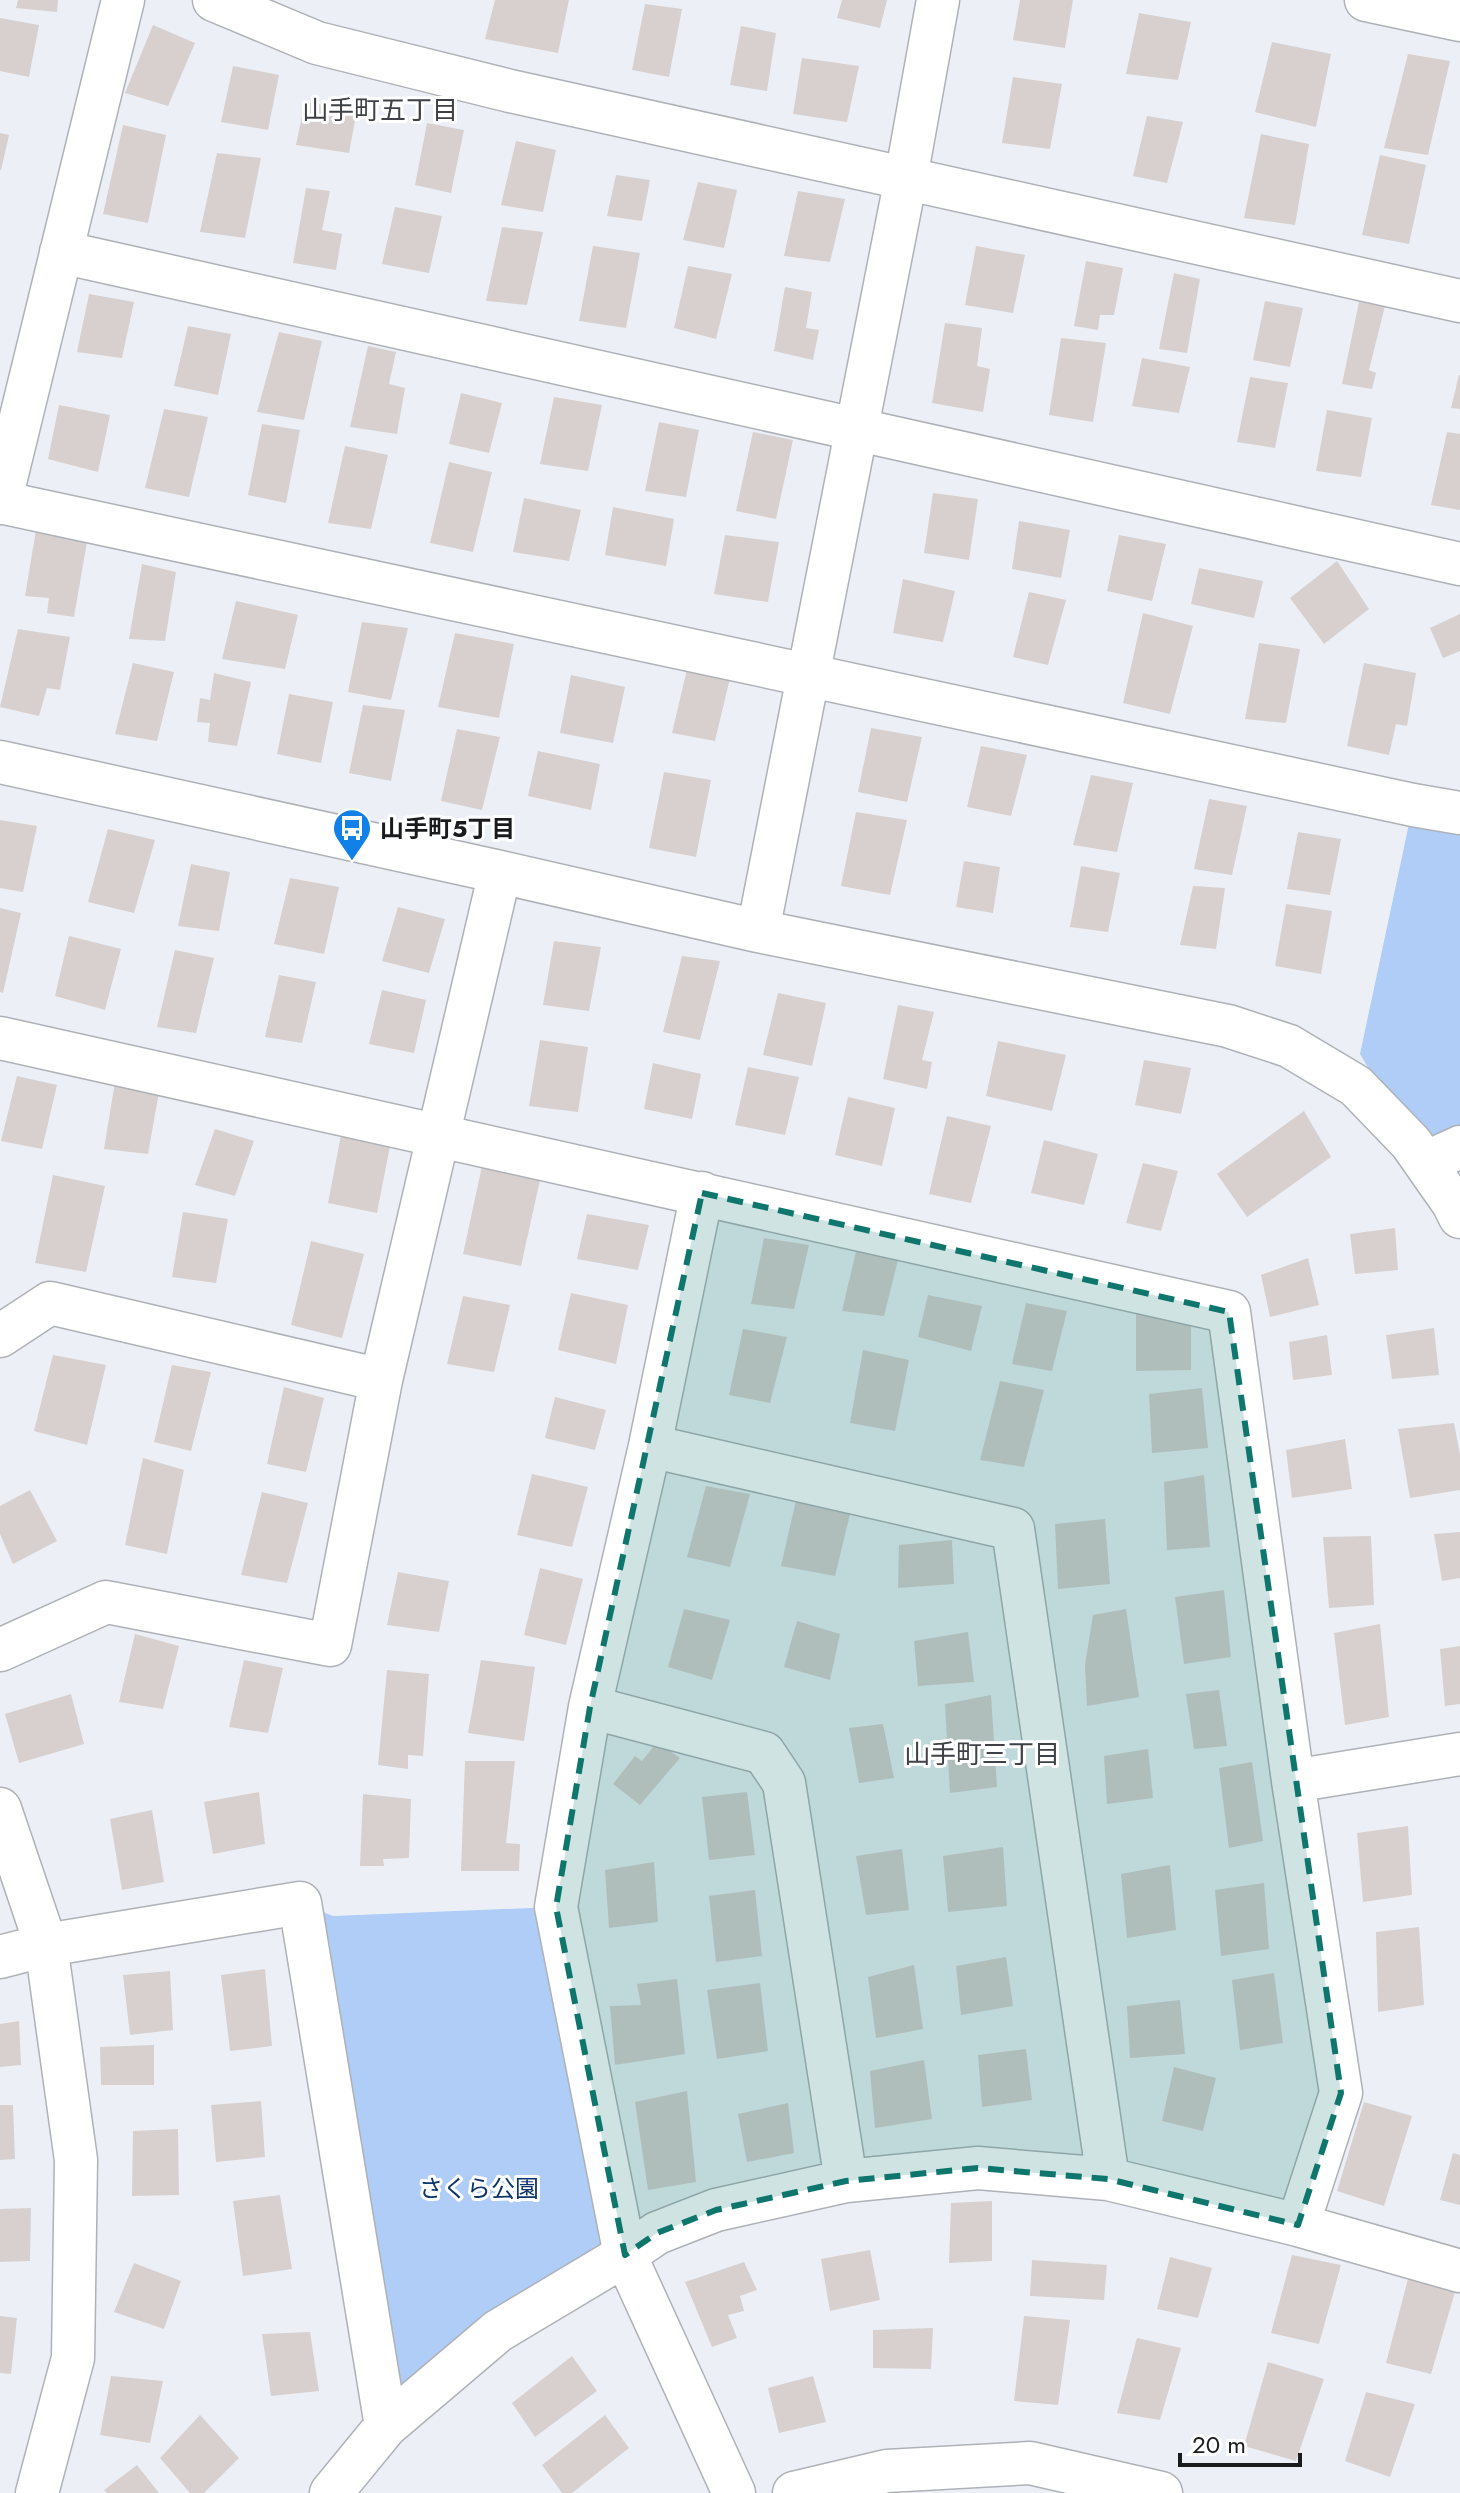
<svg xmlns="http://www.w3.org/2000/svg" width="1460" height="2493" font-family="Jost,'Noto Sans JP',sans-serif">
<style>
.green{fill:#afcdf7}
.building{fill:#d7d0cf}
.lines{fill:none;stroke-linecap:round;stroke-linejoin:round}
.street-casing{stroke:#aeb2b7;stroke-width:45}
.street{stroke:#fff;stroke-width:42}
.marked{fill:#0f766e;fill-opacity:0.2;stroke:#0f766e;stroke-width:6;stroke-dasharray:16 10;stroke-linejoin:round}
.labels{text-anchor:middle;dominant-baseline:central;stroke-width:6;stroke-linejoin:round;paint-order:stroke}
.poi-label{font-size:24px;font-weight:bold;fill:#191b1c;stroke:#fff;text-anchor:start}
.park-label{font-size:24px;fill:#0c366b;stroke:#fff}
.neighbourhood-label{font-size:26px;fill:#3e4145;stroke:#fff}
</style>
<rect width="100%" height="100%" fill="#ecf0f6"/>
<path class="green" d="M1413,805L1460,813V1147L1425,1163L1360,1054Z
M300,1903L333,1916L556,1907L625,2255L383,2400Z"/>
<path class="building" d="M18,0H58L57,12L16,8Z
M495,0H569L558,53L485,39Z
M842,0H887L880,28L837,18Z
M1020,0H1073L1065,48L1013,40Z
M645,4L682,9L669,77L632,70Z
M1139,13L1191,22L1178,80L1126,74Z
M0,18L39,25L29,77L0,71Z
M153,25L195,43L168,106L125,93Z
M741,26L776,33L767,91L730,85Z
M1272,42L1331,54L1316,127L1255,112Z
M1408,54L1450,61L1428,155L1384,148Z
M802,58L859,66L847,122L793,114Z
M233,66L279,75L268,130L221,122Z
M1013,77L1062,84L1050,149L1002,143Z
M305,102L357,110L349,153L296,145Z
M1147,116L1183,122L1167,183L1133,176Z
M427,123L464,130L451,193L415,185Z
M123,125L166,135L148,223L103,214Z
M0,133L9,135L1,170H0Z
M1261,134L1309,144L1295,225L1244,218Z
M516,141L556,150L543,212L501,205Z
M217,153L261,158L245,238L200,232Z
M1380,155L1426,165L1409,244L1362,235Z
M616,175L650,180L642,221L607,216Z
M698,182L737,190L724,248L683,240Z
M306,188L330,191L322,230L342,234L336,270L293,263Z
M798,191L845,199L830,262L784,256Z
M395,207L442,216L429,273L382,264Z
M502,227L543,232L527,305L486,301Z
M593,246L640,253L626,328L579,321Z
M976,246L1025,255L1013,313L965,305Z
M1086,261L1123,268L1114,315H1100L1098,330L1074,326Z
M688,266L732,274L716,339L674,328Z
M1174,273L1200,279L1187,353L1159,349Z
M785,287L812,292L806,328L819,330L813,360L774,351Z
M89,294L134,302L122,358L77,352Z
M1265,301L1303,308L1290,367L1253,360Z
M1359,302L1385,306L1369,370L1376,373L1372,389L1342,384Z
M945,323L982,328L977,366L990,369L983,412L932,403Z
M188,326L231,334L218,395L174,386Z
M279,332L322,341L304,420L257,412Z
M1061,338L1106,343L1093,422L1049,415Z
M368,346L396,352L389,384L405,388L397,434L350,427Z
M1142,358L1190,367L1179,413L1132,406Z
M1459,375H1460V409L1451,408Z
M1250,377L1288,383L1275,448L1237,442Z
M461,393L502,403L489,453L449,444Z
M554,397L602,405L588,471L540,464Z
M59,405L110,415L98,472L48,459Z
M164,409L208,417L189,497L145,488Z
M1327,410L1372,418L1361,477L1316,471Z
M659,422L699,430L686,497L645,491Z
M262,424L300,430L286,503L248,495Z
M753,432L793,440L776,519L736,511Z
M1447,432L1460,434V510L1431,505Z
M345,446L388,455L371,529L328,523Z
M449,462L492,472L473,552L430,543Z
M933,493L978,499L969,560L924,553Z
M524,498L581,510L569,561L513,552Z
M613,507L674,519L666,566L605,555Z
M1019,521L1070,530L1061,578L1012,569Z
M36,530L88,536L74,617L47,613L49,598L25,596Z
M725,535L779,542L768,602L714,594Z
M1119,535L1166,544L1152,601L1107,591Z
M1337,561L1369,609L1324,644L1290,598Z
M142,564L176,572L165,641L129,639Z
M1199,568L1263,581L1254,618L1191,604Z
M903,579L955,591L943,642L893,633Z
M1029,592L1066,600L1048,665L1013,657Z
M236,601L298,615L285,669L222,659Z
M1143,613L1193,626L1170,714L1123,703Z
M1460,614V651L1443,658L1430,628Z
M362,622L408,628L391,700L348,692Z
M18,629L70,637L60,690L47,688L39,716L0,707Z
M455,633L514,644L499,718L438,707Z
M1259,643L1300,649L1286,723L1245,719Z
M133,663L174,672L157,741L115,734Z
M1364,663L1416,673L1407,726L1396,724L1389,755L1347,746Z
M687,669L730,678L715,741L672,733Z
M214,673L251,682L237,746L208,742L210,723L197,722L200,698L210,700Z
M571,675L625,687L613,743L560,733Z
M289,694L333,702L321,763L277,754Z
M363,705L405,710L391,781L349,773Z
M871,728L922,737L907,802L858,792Z
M457,729L500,737L482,810L441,801Z
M981,746L1027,755L1011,816L967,807Z
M538,751L600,764L591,810L528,796Z
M664,772L711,780L696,857L649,848Z
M1091,775L1133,783L1117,852L1073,845Z
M1209,799L1247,806L1232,875L1194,869Z
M856,812L907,820L890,895L841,886Z
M0,820L37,826L23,892L0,888Z
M108,829L155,840L134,913L88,902Z
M1298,832L1341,839L1330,895L1287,889Z
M964,861L1000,867L993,913L956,907Z
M191,864L230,872L219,931L178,926Z
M1081,866L1120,873L1108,932L1070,927Z
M290,878L339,887L324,954L274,944Z
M1193,886L1225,888L1216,949L1180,945Z
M1286,904L1332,911L1321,974L1275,966Z
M398,907L445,919L429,973L382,961Z
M0,908L21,913L3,993L0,992Z
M69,936L121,949L105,1010L55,996Z
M554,941L601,947L589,1011L543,1005Z
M175,950L214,958L196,1033L157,1027Z
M682,956L720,961L700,1040L663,1032Z
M279,975L316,982L302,1043L265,1037Z
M382,990L426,1000L414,1053L369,1044Z
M778,993L826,1003L812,1066L763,1055Z
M898,1005L934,1012L922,1060L932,1062L927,1089L883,1079Z
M540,1040L588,1047L578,1112L529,1106Z
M998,1041L1066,1055L1052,1111L986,1096Z
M1144,1060L1191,1068L1181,1114L1135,1105Z
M653,1063L701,1074L692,1119L644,1109Z
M748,1067L799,1077L785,1135L735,1125Z
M17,1076L57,1085L42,1149L1,1141Z
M115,1082L159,1092L148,1154L104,1149Z
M848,1097L895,1108L882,1166L835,1155Z
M1304,1111L1331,1157L1247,1217L1217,1174Z
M947,1116L991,1126L971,1203L929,1194Z
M215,1129L254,1141L235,1196L195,1185Z
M341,1135L390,1146L377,1213L328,1203Z
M1044,1140L1098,1154L1084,1205L1031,1193Z
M1143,1163L1178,1171L1161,1231L1126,1223Z
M482,1166L540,1180L521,1266L463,1254Z
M53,1175L105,1186L86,1272L35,1263Z
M183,1212L228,1219L216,1283L172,1277Z
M587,1214L649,1225L638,1270L577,1259Z
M1395,1228L1398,1270L1355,1274L1350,1234Z
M764,1238L809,1245L794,1309L751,1304Z
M311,1241L364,1254L342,1338L291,1325Z
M857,1247L899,1256L884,1316L842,1311Z
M1308,1258L1319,1305L1270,1317L1261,1275Z
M571,1293L628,1305L616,1364L558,1350Z
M928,1295L982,1306L971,1351L918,1337Z
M463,1296L510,1305L494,1372L447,1364Z
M1026,1303L1067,1311L1052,1371L1012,1364Z
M1191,1311V1370L1136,1371V1314Z
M1434,1328L1439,1375L1392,1379L1386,1335Z
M743,1329L787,1337L770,1403L729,1395Z
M1327,1335L1332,1375L1293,1380L1289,1342Z
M863,1350L909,1360L895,1431L850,1423Z
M53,1355L106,1365L87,1445L34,1431Z
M172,1365L211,1372L191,1451L154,1442Z
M1000,1381L1044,1390L1024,1467L980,1460Z
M284,1387L324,1398L306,1472L267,1464Z
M1202,1388L1208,1448L1152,1453L1149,1394Z
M555,1397L606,1410L595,1450L545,1438Z
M1454,1423L1460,1455V1490L1410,1498L1398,1429Z
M1345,1439L1352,1489L1292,1498L1286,1450Z
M143,1458L184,1470L167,1554L125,1545Z
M532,1474L588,1487L572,1547L517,1535Z
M1204,1475L1210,1547L1167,1550L1164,1482Z
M706,1486L750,1494L730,1567L687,1557Z
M30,1490L57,1541L13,1564L0,1534V1506Z
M262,1492L308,1503L287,1583L241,1575Z
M797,1496L852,1506L835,1576L781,1566Z
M1105,1519L1110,1584L1058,1589L1055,1524Z
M1460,1532V1578L1442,1581L1434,1534Z
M1371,1536L1374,1605L1329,1608L1323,1537Z
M952,1540L954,1584L898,1588L899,1545Z
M540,1568L583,1579L566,1645L524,1635Z
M398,1572L449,1581L439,1632L387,1625Z
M1224,1590L1231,1657L1184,1664L1175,1597Z
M684,1609L730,1620L712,1680L668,1667Z
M1126,1609L1139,1697L1087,1706L1085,1665L1093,1615Z
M797,1621L840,1634L830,1680L784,1667Z
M1380,1624L1389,1717L1345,1725L1334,1633Z
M968,1632L974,1682L918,1686L914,1641Z
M135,1634L179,1646L163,1709L119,1702Z
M1460,1646V1704L1445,1706L1440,1649Z
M244,1660L283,1668L268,1733L229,1727Z
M481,1660L535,1667L524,1741L468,1733Z
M387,1670L429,1674L423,1756L408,1755V1769L378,1765Z
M1219,1690L1227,1746L1194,1749L1186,1694Z
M71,1694L84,1744L19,1763L5,1714Z
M991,1695L997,1787L950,1793L945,1704Z
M883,1724L894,1778L859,1783L849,1728Z
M657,1742L680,1758L640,1805L613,1784L635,1756L642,1761Z
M1148,1749L1153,1798L1107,1804L1104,1756Z
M465,1761H515L506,1843L520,1844L519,1871H461Z
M1252,1762L1263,1841L1229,1848L1219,1768Z
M259,1792L265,1844L213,1854L204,1802Z
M747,1792L755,1855L709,1860L702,1797Z
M363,1794L411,1799L409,1858L383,1859L384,1866H360Z
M152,1810L164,1882L122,1890L110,1819Z
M1408,1826L1412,1895L1363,1902L1357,1833Z
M1003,1847L1007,1906L948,1912L943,1856Z
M902,1849L909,1910L866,1915L856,1856Z
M654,1862L658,1922L609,1928L605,1870Z
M1170,1865L1176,1930L1127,1938L1121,1874Z
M1264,1883L1269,1949L1221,1956L1215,1890Z
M755,1890L762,1956L716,1962L709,1896Z
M1419,1927L1424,2005L1378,2012L1376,1932Z
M1006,1957L1013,2006L961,2015L956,1966Z
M914,1965L923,2029L876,2038L868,1977Z
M265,1969L272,2046L230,2051L221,1975Z
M170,1971L173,2030L130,2035L123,1975Z
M1274,1973L1283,2043L1240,2050L1232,1980Z
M677,1979L685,2054L615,2065L610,2006L641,2005L637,1984Z
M760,1983L768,2051L717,2059L707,1990Z
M1180,2000L1185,2054L1130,2058L1127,2006Z
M19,2021L21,2065L0,2067V2024Z
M154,2045V2085H101L100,2047Z
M1026,2049L1032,2100L982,2107L978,2055Z
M924,2060L932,2119L875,2128L870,2071Z
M1174,2067L1216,2078L1203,2131L1162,2121Z
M687,2091L696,2182L648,2190L635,2102Z
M261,2101L265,2157L216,2162L211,2105Z
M1364,2102L1412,2116L1384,2206L1337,2191Z
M788,2103L794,2153L747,2162L738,2114Z
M0,2105H13L15,2159L0,2160Z
M178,2129L179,2195L132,2196L133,2131Z
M1453,2153L1460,2155V2205L1440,2200Z
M280,2195L292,2269L243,2276L233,2201Z
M992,2201V2261L949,2263L951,2203Z
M31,2208L30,2261L0,2262V2209Z
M870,2250L880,2300L830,2311L821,2259Z
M1292,2255L1341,2265L1319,2344L1271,2333Z
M1170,2257L1212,2268L1198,2318L1157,2309Z
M1032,2260L1107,2265L1104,2300L1030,2296Z
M744,2262L757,2290L740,2296L744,2311L728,2315L737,2338L712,2347L685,2282Z
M134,2263L181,2281L164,2329L114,2312Z
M1408,2279L1455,2292L1431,2374L1386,2363Z
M0,2316L17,2318L11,2374L0,2373Z
M1024,2316L1070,2320L1058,2405L1014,2401Z
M933,2328L931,2369L873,2368V2330Z
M310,2332L319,2391L271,2396L262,2334Z
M1137,2338L1181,2348L1160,2420L1117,2413Z
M572,2356L597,2391L535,2437L512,2403Z
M1268,2362L1324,2379L1296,2461L1244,2446Z
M111,2376L163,2381L150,2443L100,2435Z
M813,2376L826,2422L779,2433L768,2388Z
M1366,2392L1415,2404L1390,2477L1345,2461Z
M200,2415L239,2458L204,2493H190L160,2458Z
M605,2415L629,2448L572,2493H562L542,2465Z
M137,2465L159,2493H107L104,2490Z"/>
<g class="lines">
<g class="street-casing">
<path id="street" d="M214,0L317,43L510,91L1460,301
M1366,0L1460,20
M61,252L1460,564
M0,502L1413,805L1460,813
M0,503L123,0
M0,762L500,872L758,931L1228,1026L1289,1046L1356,1086L1411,1143L1453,1203L1460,1217
M758,931L906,178L938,0
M0,1038L1229,1312L1293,1781L1341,2093L1298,2225
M1425,1163L1460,1147
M702,1193L650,1446L590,1707L556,1907L625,2255L734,2493
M0,1336L50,1303L381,1380
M650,1446L1013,1529L1108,2179
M0,1650L106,1602L330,1645L381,1380L500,872
M590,1707L764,1753L784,1783L846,2181
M1293,1781L1460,1754
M0,1809L46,1945L76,2160L73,2358L37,2493
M0,1957L46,1945L300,1903L386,2426
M331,2493L386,2426L498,2331L625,2255L657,2233L716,2210L846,2181L978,2168L1108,2179L1298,2225L1460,2271
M794,2493L887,2471L1030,2463L1161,2493"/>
</g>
<use href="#street" class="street"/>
</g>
<path class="marked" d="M702,1193L1229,1312L1341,2093L1298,2225L1108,2179L978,2168L846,2181L716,2210L657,2233L625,2255L556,1907L590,1707Z"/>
<defs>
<g id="bus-pin" transform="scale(2)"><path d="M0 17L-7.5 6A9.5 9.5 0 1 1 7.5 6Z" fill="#1180e7" stroke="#fff"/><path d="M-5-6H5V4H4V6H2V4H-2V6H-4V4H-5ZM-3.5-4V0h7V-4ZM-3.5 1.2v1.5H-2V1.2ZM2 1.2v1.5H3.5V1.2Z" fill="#fff"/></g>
</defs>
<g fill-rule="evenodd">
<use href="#bus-pin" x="352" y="828"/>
</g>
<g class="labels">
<g class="poi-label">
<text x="380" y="828">山手町5丁目</text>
</g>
<g class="park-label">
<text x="479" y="2188">さくら公園</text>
</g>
<g class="neighbourhood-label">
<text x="380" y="110">山手町五丁目</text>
<text x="982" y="1754">山手町三丁目</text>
</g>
</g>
<path d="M1180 2453v12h120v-12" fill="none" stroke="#191b1c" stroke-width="4"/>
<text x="1192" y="2453" font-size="24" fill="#191b1c" stroke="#ffffff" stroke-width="6" paint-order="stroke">20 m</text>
</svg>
